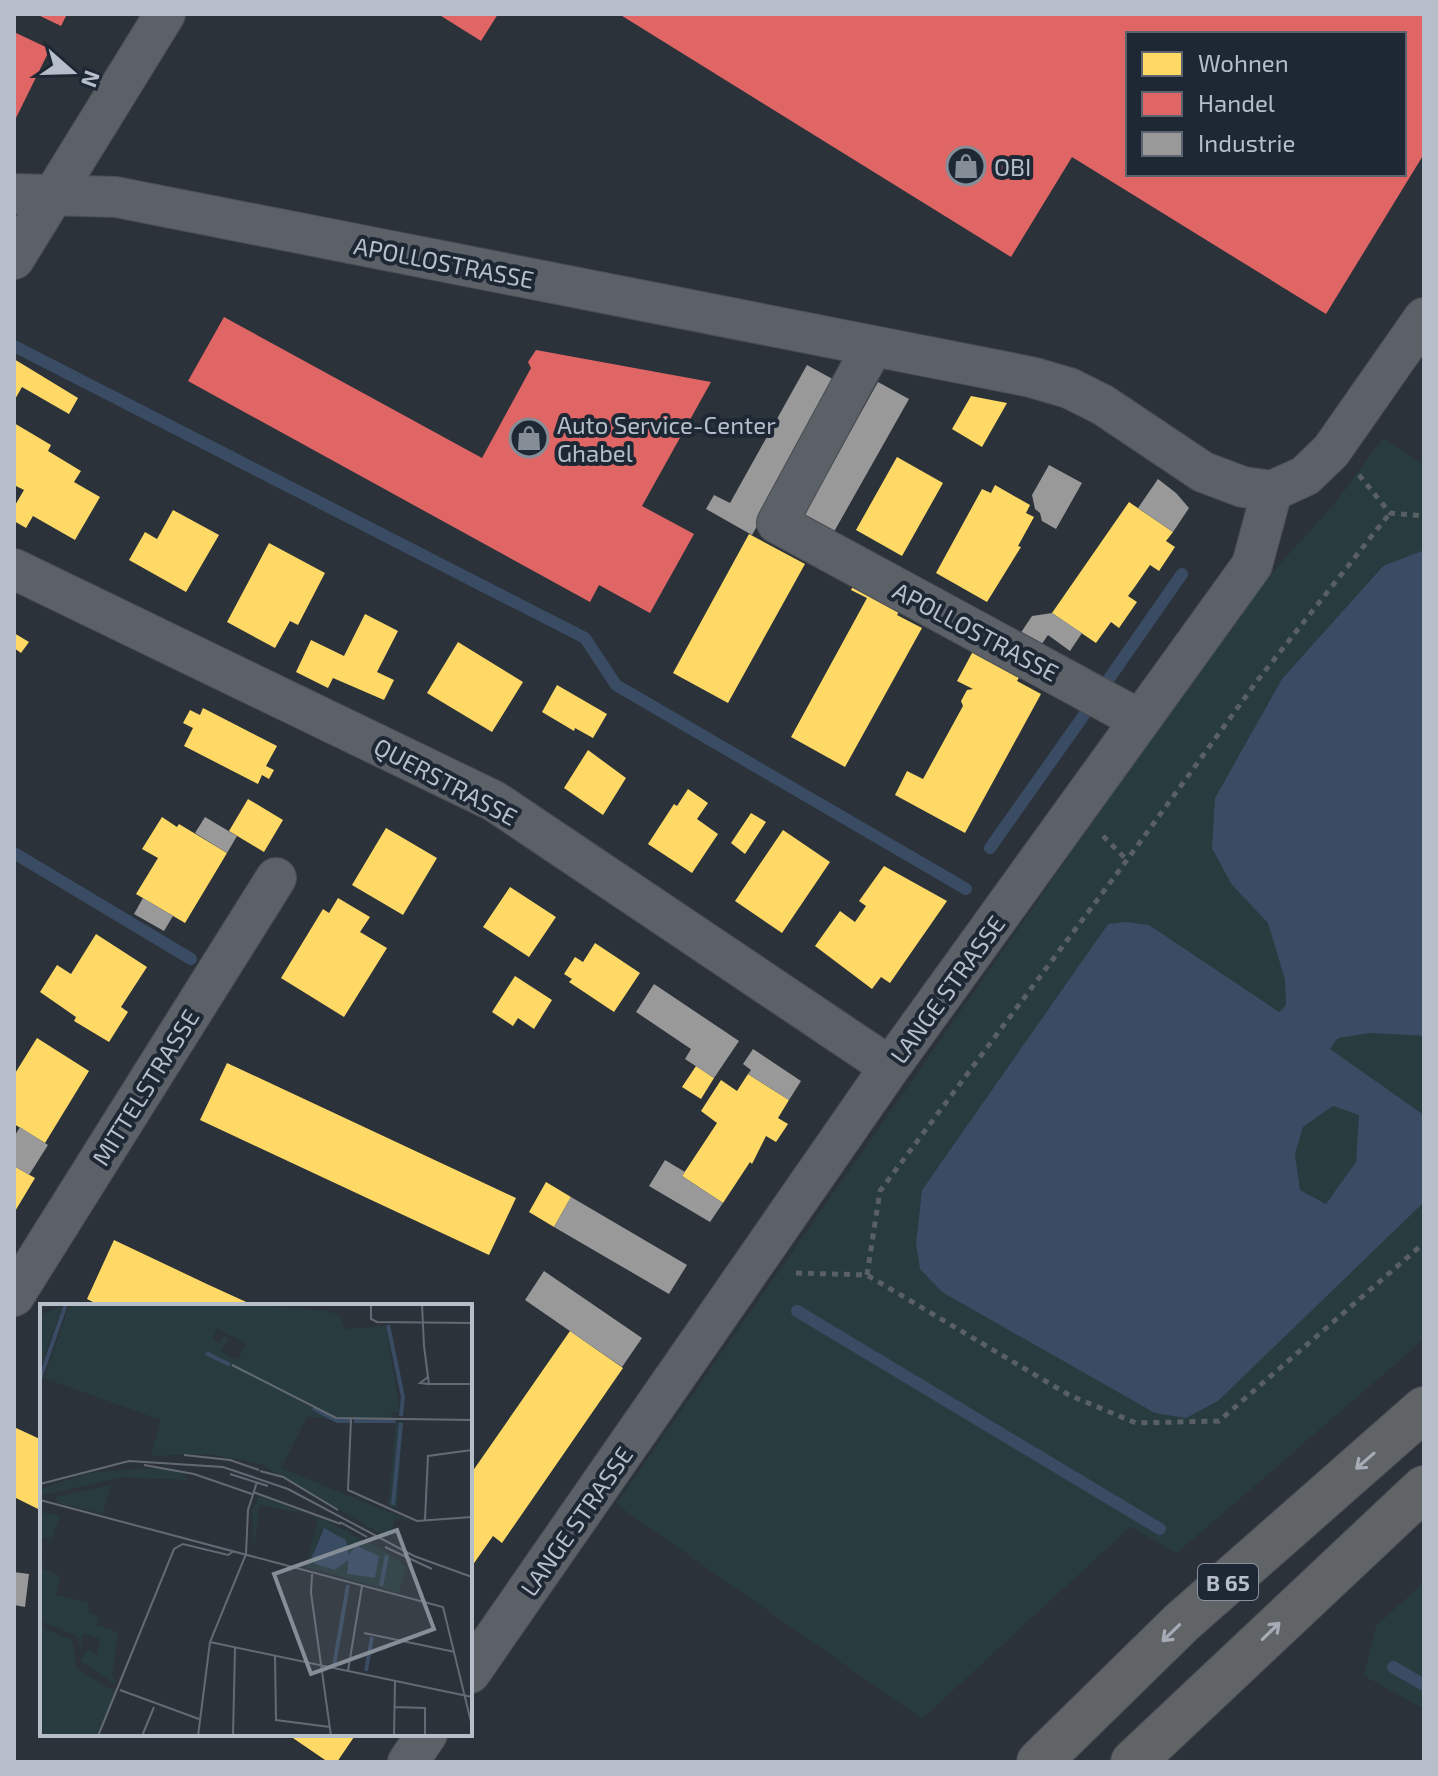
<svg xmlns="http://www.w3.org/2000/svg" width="1438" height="1776" font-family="'Exo 2',sans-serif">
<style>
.green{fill:#283c3f}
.water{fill:#3a4c64;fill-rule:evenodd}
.homes{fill:#ffd966}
.shops{fill:#e06666;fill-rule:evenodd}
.industry{fill:#999}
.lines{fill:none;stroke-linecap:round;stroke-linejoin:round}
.stream{stroke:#3a4c64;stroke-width:12}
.minor-casing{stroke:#494e54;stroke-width:42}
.highway-casing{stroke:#484e55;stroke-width:46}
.path{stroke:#595f64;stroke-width:5;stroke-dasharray:6 6;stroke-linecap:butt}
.minor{stroke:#5c6067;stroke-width:40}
.highway{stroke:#616467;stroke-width:44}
.oneway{stroke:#a5acb6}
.labels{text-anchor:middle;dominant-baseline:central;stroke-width:8;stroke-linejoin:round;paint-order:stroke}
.shield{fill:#1e2834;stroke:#88919d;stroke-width:2}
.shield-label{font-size:22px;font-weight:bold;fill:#b6beca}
.poi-label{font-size:24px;fill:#b6beca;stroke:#1e2834;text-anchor:start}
.street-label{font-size:24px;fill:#b6beca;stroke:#1e2834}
.inset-river{fill:none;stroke:#3a4c64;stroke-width:4}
.inset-road{fill:none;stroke:#636a73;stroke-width:2}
.view{fill:#858d97;fill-opacity:0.15;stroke:#858d97;stroke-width:4}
.inset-edge{fill:none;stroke:#b6beca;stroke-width:4}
</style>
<rect width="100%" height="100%" fill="#2b3239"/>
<path class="green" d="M1383,438L1424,465V550L1382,566L1282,679L1215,798L1232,885L1268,923L1285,980L1286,1005L1279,1013L1149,925L1108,924L922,1190L916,1243L1423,1204L1424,1202V1339L1177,1553L1130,1527L922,1719L616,1504L1250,597L1336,502Z
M1371,1033L1424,1036V1118L1421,1113L1329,1049L1338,1038Z
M1333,1106L1359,1115L1356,1162L1327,1204L1300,1190L1295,1154L1303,1127Z
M1424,1582V1709L1364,1676L1376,1626Z"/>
<path class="water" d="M1424,550V1036L1371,1033L1338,1038L1330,1049L1421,1113L1424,1118V1202L1218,1401L1186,1418L1155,1413L942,1292L920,1269L916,1243L922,1190L1108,924L1126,922L1149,925L1279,1012L1286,1005L1285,980L1268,923L1232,885L1212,848L1215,798L1282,679L1383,566ZM1333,1106L1359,1115L1356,1162L1326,1204L1300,1190L1295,1154L1303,1127Z"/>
<path class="homes" d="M14,359L78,398L69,414L22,387L14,401Z
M971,396L1007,403L982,447L952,429Z
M14,423L51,445L48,451L81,471L74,482L100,497L75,540L33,516L26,528L14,521V507L24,490L14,485Z
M897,457L943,483L902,556L856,530Z
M995,485L1030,505L1026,513L1034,517L1018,546L1021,547L987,602L936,573L982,489L991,493Z
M1129,502L1173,532L1166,541L1175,547L1159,571L1150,565L1134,588L1128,596L1137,602L1119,628L1111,622L1096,643L1052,613Z
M173,510L219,535L186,592L129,560L145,532L157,539Z
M749,534L805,564L728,703L673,673Z
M269,543L325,573L298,625L290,621L275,648L227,622Z
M859,574L906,600L897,615L922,628L845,767L791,737L867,598L851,590Z
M365,614L398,631L377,672L394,680L384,700L333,678L328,688L296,672L311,640L344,656Z
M14,633L29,642L21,653L14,648Z
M979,640L1026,665L1017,681L1041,694L965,833L895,795L907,771L923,779L963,706L961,701L967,690L973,689L957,681Z
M458,642L523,682L492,732L427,693Z
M557,685L607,714L593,738L575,728L574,731L542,712Z
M203,708L277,746L266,766L274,770L269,779L262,775L258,784L184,746L193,728L183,723L190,710L200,715Z
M588,750L626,778L603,815L564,788Z
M688,789L708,803L697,819L718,834L692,873L648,844L674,804L677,806Z
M248,799L283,820L264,852L229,831Z
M751,813L766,822L745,854L731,843Z
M162,817L177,827L179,824L227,853L185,923L136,894L158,858L142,849Z
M386,828L437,858L403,915L352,885Z
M783,830L830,862L782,933L735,901Z
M884,866L947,901L890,983L881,977L872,989L815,946L840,911L855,922L866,906L859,901Z
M510,887L556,917L529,957L483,927Z
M338,898L370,917L360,932L387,948L344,1017L281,978L323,909L329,913Z
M96,934L147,967L121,1007L128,1012L109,1042L74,1021L76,1017L40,992L57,965L71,974Z
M595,943L640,973L614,1012L569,982L572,979L564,974L575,957L583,962Z
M515,976L552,1000L534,1029L518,1018L513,1026L492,1012Z
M37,1038L89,1071L45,1143L14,1124V1075Z
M227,1063L516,1198L489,1255L200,1120Z
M696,1066L714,1078L701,1099L682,1087Z
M748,1074L789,1100L778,1118L788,1124L776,1142L766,1136L752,1164L750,1162L723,1203L682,1176L717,1123L701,1111L721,1080L737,1091Z
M14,1166L35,1178L14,1213Z
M546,1182L571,1197L554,1227L529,1212Z
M114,1240L209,1285L255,1306H101L87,1299Z
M570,1331L623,1368L502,1543L493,1536L470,1569V1475Z
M14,1427L42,1440V1511L14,1497Z
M287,1734H356L337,1762H328Z"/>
<path class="shops" d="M36,14H67L61,26Z
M438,14H498L481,41Z
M619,14H1424V154L1326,314L1072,157L1011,257ZM1128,34H1404V174H1128Z
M14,32L50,49L14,122Z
M224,317L482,458L531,368L528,362L536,350L711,382L642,506L694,534L650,613L599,585L590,602L188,381Z"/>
<path class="industry" d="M807,365L838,382L752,535L706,509L714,495L730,503Z
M878,382L909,399L831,537L801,520Z
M1049,465L1082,483L1056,529L1042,521L1040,513L1035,509L1032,495Z
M1158,479L1176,493L1189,508L1173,532L1138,508Z
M1052,613L1082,633L1070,651L1048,635L1037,651L1016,640L1032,616Z
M205,817L237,836L227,853L195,833Z
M143,898L173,916L164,931L134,914Z
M654,984L739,1041L714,1078L685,1059L691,1049L636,1012Z
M753,1049L801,1081L789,1100L748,1074L751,1070L743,1064Z
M20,1127L48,1145L29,1175L14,1166V1137Z
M665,1160L685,1172L682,1176L723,1203L710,1222L649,1186Z
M571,1197L687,1265L669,1294L554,1227Z
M544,1271L642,1338L622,1367L525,1300Z
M14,1572L29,1574L25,1607L14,1605Z"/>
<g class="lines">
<path class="stream" d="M14,346L585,638L616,685L966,889
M1106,683L1182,574
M990,848L1084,715
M14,853L191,959
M797,1311L1160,1529
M1393,1667L1424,1685"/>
<g class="minor-casing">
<path id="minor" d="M14,194L116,197L1031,377L1069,388L1103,405L1203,472L1243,487L1272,491
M14,259L165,14
M873,346L777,523L1140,720
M14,569L494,801L890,1067
M14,1296L276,878
M470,1673L890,1067L1252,565L1272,491L1305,476L1331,451L1424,318
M408,1762L427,1734"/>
</g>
<g class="highway-casing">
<path id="highway" d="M1039,1762L1182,1622L1424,1409
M1133,1762L1424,1488"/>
</g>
<path class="path" d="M1359,475L1390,513L1424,516
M1103,836L1127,860
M796,1273L867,1275L1069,1395L1136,1423L1219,1421L1424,1243
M867,1275L880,1191L1127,860L1257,681L1390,513"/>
<use href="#minor" class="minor"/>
<use href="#highway" class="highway"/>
</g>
<defs><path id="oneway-shaft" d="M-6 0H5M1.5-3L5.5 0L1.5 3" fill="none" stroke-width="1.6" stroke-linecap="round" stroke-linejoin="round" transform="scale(2)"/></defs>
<g class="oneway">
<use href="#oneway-shaft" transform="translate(1365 1461) rotate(139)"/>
<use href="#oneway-shaft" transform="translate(1271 1631) rotate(-44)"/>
<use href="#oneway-shaft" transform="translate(1171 1633) rotate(136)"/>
</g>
<defs>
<g id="shop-ring" transform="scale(2)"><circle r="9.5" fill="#1e2834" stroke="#858d97" stroke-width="1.5"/><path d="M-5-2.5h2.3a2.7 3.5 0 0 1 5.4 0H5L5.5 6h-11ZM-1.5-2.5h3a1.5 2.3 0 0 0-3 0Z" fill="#858d97"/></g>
</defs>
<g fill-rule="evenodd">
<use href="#shop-ring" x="966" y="166"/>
<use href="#shop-ring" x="529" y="438"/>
</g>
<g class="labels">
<rect class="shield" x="1198" y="1564" width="60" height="36" rx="6"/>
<g class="shield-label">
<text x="1228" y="1582">B 65</text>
</g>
<g class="poi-label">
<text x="994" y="166">OBI</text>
<text x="557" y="424">Auto Service-Center<tspan x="557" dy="28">Ghabel</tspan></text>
</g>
<g class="street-label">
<text transform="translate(444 262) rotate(11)">APOLLOSTRASSE</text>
<text transform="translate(976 631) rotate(28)">APOLLOSTRASSE</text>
<text transform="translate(446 781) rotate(28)">QUERSTRASSE</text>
<text transform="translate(947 989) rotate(-54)">LANGE STRASSE</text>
<text transform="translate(145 1087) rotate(-58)">MITTELSTRASSE</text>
<text transform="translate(576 1521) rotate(-55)">LANGE STRASSE</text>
</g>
</g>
<g transform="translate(40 1304)">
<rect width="432" height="432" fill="#2b3239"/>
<path d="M30,0H209L287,7L300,11L305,25L346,22L360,108H351V115H296L252,92L294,116L267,112L241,164L373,218L356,214L348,234L221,160L168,150L111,152L121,116L4,74ZM177,24L206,40L198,56L181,48L189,35L184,32L180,39L173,35ZM22,2L0,65V11ZM363,117V118L357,204L348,201L356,119ZM120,164L138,166L148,176L81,173L0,192V185L53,168ZM71,181L63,210L19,199L15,193ZM219,192L285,216L348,249L366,263L359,289L266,263L278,215L267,210L219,201L214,247L212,207ZM282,225L307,237L309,251L318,241L339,252L335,274L306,267L308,256L301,262L272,253ZM0,208L20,212L7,247L9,234H0ZM5,254L2,264L20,272L16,291L48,298L49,310L59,312L56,321L78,328L72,371L77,381L40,357L48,345L57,352L60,335L43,329L41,343L37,332L0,317V260ZM0,323L32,336L37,365L76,388L56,432H0Z" fill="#283c3f" fill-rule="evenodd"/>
<path d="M284,224L306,236L309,251L316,241L339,252L335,274L307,270L308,256L295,266L275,260L272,253Z" fill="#3a4c64"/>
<path class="inset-river" d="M348,21L363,93L361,112M166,49L190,61M0,75L26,0M273,104L297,117H310M314,117H356M353,201L361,119M341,282L347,251M294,362L308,281M326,367L332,333"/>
<path class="inset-road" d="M331,0V15L337,18L432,19M382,0L384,42L388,73L389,80L380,79L388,73M192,61L296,114L432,116M389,80H432M311,115L308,186L377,217L432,213M144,151L190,156L219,166M104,161L154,170L212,190M220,167L243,173L298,206M190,170L228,182M0,180L89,157L183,163L248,185L374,252L432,273M213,188L301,220M0,196L403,303L432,422M385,216L388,152L432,146M300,218L327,233M345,243L392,265M272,270L271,289L291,432M324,329L415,348M170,338L432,393M235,352L236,416L290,423M308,367L322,282M80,386L159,415M355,403L385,404V432M58,432L134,245L143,240L188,251L194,247M102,432L114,403M158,432L170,338L206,250L208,206L217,178M193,432L195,344M354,432L355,377"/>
<path class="view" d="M357,226L394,325L271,370L234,270Z"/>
<rect width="432" height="432" class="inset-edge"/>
</g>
<rect width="1438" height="1776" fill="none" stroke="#b6beca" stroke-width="32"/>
<rect x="1126" y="32" width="280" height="144" fill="#1e2834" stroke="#5b6470" stroke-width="2"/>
<rect x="1142" y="52" width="40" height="24" fill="#ffd966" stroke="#5b6470" stroke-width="2"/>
<text x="1198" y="72" font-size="24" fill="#b6beca">Wohnen</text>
<rect x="1142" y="92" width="40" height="24" fill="#e06666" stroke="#5b6470" stroke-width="2"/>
<text x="1198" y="112" font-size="24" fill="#b6beca">Handel</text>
<rect x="1142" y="132" width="40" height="24" fill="#999999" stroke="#5b6470" stroke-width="2"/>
<text x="1198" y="152" font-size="24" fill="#b6beca">Industrie</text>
<g transform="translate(72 72) rotate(110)" stroke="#1e2834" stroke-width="6" paint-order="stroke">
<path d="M0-6L14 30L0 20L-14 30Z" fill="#b6beca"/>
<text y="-12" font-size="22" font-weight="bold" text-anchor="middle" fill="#b6beca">N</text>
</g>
</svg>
